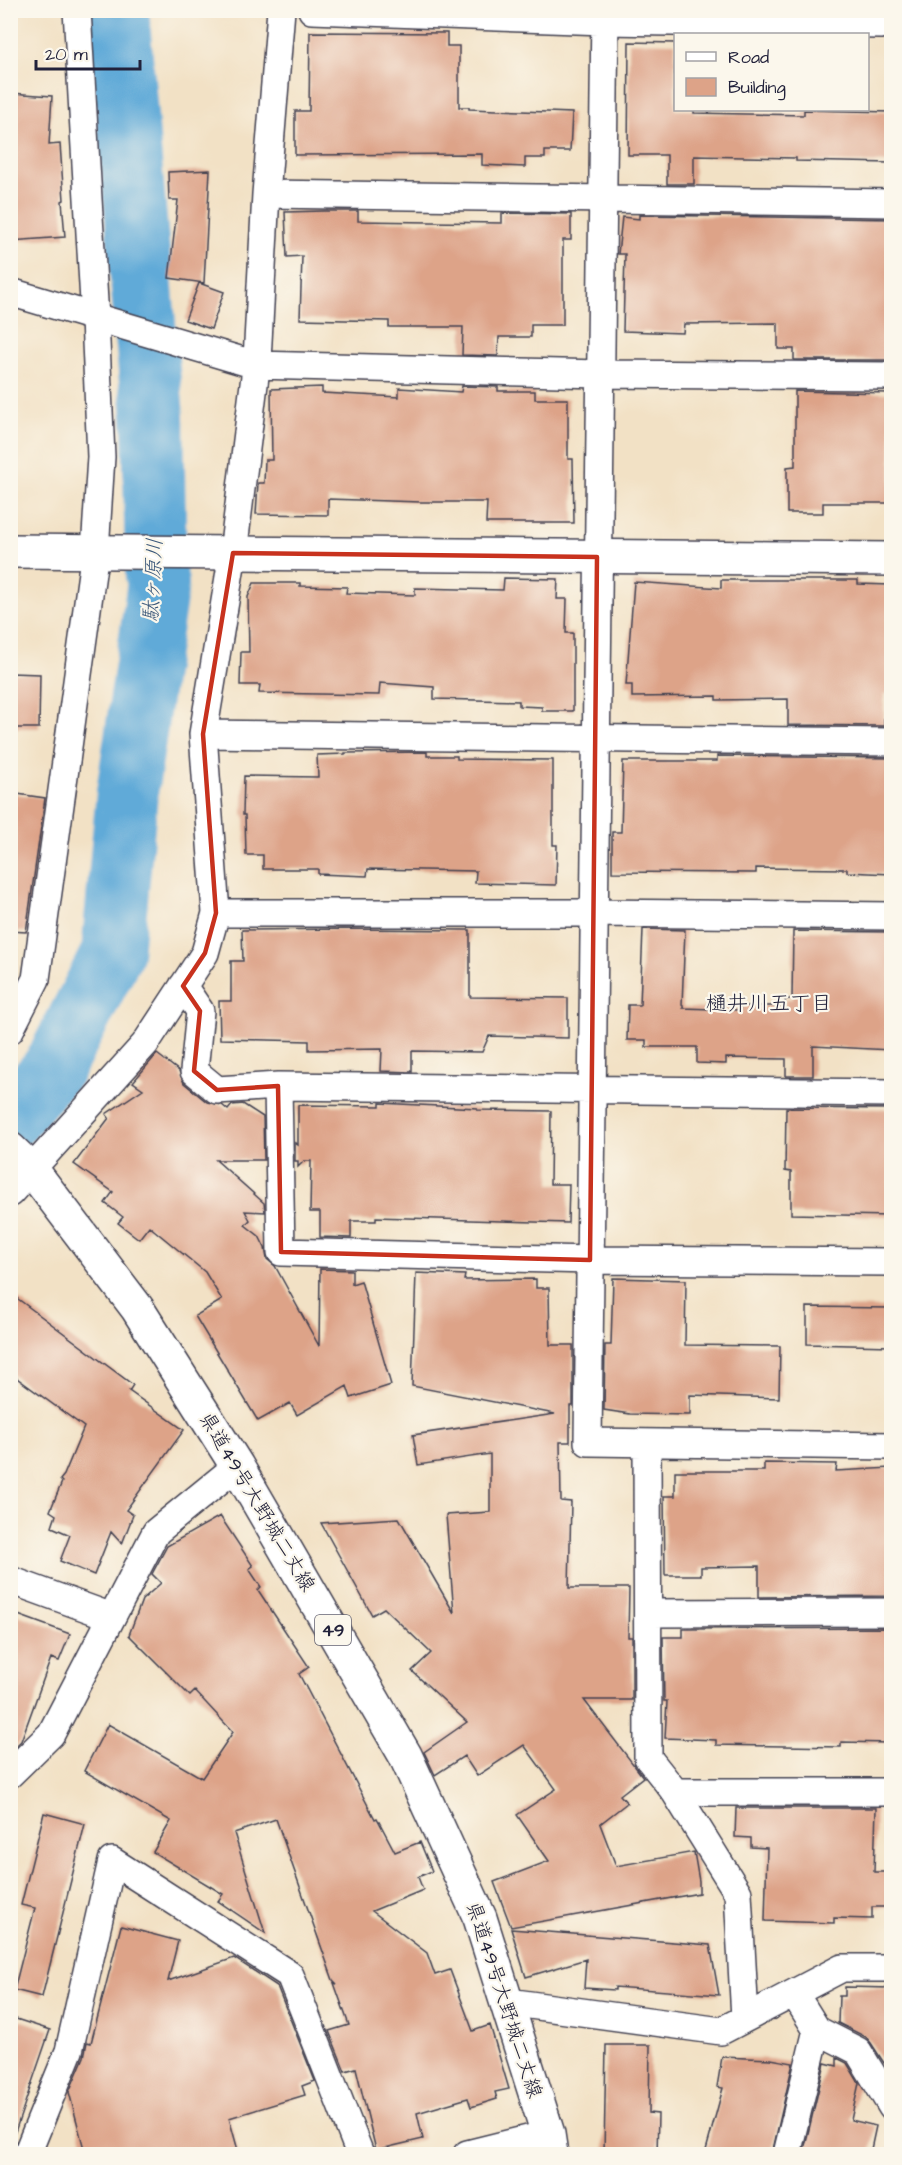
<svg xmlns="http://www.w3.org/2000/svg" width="902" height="2165" font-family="'Architects Daughter','Klee One',sans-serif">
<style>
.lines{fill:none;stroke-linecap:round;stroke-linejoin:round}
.river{stroke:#60aad8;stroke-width:62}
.building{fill:#dda388}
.street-casing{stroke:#413f50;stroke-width:30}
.secondary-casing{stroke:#413f50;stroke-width:36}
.primary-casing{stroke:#413f50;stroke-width:36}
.street{stroke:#fff;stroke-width:27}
.secondary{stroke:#fff;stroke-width:33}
.primary{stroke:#fff;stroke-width:33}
.marked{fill:none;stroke:#c8321e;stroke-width:4.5;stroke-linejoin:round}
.labels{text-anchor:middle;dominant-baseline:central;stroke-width:4.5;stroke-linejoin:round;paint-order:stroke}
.shield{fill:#fbf7ec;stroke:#636270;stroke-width:1.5}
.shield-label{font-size:18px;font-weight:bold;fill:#22223b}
.street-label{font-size:20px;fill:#22223b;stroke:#fbf7ec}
.water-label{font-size:21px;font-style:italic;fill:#3b587a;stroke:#fbf7ec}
.neighbourhood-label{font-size:21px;fill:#22223b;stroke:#fbf7ec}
</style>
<rect width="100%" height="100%" fill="#fbf7ec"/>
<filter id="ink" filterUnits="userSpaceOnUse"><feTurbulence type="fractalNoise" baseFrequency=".0167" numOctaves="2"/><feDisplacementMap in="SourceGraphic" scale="12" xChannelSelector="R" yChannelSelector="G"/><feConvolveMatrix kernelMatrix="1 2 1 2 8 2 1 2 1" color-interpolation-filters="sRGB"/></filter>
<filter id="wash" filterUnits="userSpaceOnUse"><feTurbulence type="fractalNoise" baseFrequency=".008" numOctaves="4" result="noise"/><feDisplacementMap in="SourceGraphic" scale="24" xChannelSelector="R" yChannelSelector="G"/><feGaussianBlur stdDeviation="1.35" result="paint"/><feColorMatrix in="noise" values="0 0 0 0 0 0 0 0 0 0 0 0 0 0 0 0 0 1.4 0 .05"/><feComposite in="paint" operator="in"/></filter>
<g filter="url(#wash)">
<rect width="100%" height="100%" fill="#f2e1c5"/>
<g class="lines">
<path class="river" d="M10,1119L54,1067L112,953L127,793L158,583L156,575L153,417L118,10"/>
</g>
<g id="blocks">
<path class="building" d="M310,32L447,33V46H459V107H469V109L572,113L570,151H545V158H525V167L482,165V154L295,155V111H309Z
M629,42L675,43V110H694V113L804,115V110L891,112V163L796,161V158L694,156V184H667V155H628Z
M10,93L52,96L49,145L60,144L64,200L62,201L65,237L10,241Z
M210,170L204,283L169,278L178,200H169L168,172Z
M324,211H358V221L502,223V213L571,214V240H563V325H531V337H499L498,356L462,355L463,327H389V321L300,319L302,256L287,257L285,212Z
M639,215L891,219L890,360H794V349H778V323L684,324L683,333L623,331L625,254H618L622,217L639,219Z
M199,283L224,292L211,329L185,320Z
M462,386L498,387V391H535V399H568V459H573L574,523H486L487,502H421L328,499V515L256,514L258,483H264L265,460H272L271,389L322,387V393L399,397V388L461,392Z
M795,391L891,393V503H823V513H787V467L795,466Z
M504,578L558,579L557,599H567L566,633H573V711H542V707L519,706V701L434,699V687L380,683L379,695L259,693L260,685H240L241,652H249L248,597L254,583H300V586L347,587L346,593L415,595V588L503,590Z
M721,580H858V584L891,585V694H884V726L788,725V699L716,700V696L632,697V685H626L634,582L721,588Z
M10,673L40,674L39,728H10Z
M427,752V756H457V759L553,760V845H557L556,885L475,883L476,871L368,869L367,876L318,874V869H263V855H246L245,815H243L244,776L318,777L317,755L345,754V753Z
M717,756L891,758V874L847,872V869L756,868V873L612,872V832H621L623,761H717Z
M10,793L45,798L26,932L10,931Z
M343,929L470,930V997L568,998V1038L489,1036L482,1052L412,1051V1072L381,1071L382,1049L309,1050V1041L220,1039L219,1001H231V961H243L242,930Z
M643,929L685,930L682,1005H683V1008L740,1010V1006H785V999H792L793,931L891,932V1050L813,1046V1076H786V1059L726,1058V1064L697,1063V1047H646V1040H627L628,1005H640Z
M157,1054L179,1071L184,1083L207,1102L222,1105L228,1110L232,1105L243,1104L263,1117L264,1160H216L264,1203L265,1212L245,1211L250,1220L245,1225L259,1236L265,1248L267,1259L275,1266L319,1346L320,1269L352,1270V1284L361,1281L391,1385L351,1398L347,1386L297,1415L290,1403L258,1421L195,1316L222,1300L205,1272L149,1226L139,1239L118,1223L123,1217L105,1203L113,1192L74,1164L109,1118L106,1114L143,1089L133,1082Z
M380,1103L477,1108V1110L551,1111L550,1184H569L568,1223L376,1217V1221H351V1238L320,1237V1212H310L311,1161H304L298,1167V1161H295V1143L298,1145V1105L380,1106Z
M786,1108L891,1109V1216L791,1214V1172L785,1171Z
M416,1273L465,1275L464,1280L536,1279V1288H549L550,1345H573V1406H570V1442H560L561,1501L571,1502L569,1588H629L628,1637H632V1700H584L643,1777L620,1795L627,1803L600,1824L616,1866L694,1852L699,1881V1893L511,1927L494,1882L549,1861L517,1815L556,1789L524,1745L477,1776L464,1756L435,1775L424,1752L467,1722L412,1671L431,1653L384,1608L372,1615L321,1523L399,1518L454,1613L446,1515L490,1512V1454L418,1465L413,1435L555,1414L412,1386Z
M613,1278L686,1280L685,1345L780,1346L779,1398L690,1395V1415L630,1414L604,1410L605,1345H611Z
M10,1293L133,1385L129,1391L184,1430L126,1510L133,1515L122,1544L111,1532L94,1575L60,1561L70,1535L52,1527L56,1515L50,1511L62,1482L60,1480L64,1475L84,1427L10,1373Z
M807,1307L891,1308V1346L807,1344Z
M764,1463L837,1464L836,1471L891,1468V1596L759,1597V1566L701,1567V1575H665L664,1496H675V1471H764Z
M220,1516L253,1566L249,1569L261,1587L258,1590L309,1667L299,1674L375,1819L377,1818L395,1852L420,1842L432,1871L418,1877L423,1890L372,1911L427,1953L435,1975L450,1970L473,2031L490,2025L509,2089L495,2092L497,2099L471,2107L468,2098L417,2113L423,2139L376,2150L356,2068L345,2071L329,2031L349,2025L334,1983L337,1984L333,1980L276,1819L234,1833L265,1933L218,1901L223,1894L153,1852L171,1821L84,1771L108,1724L202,1778L233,1732L195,1691L190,1696L129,1635L142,1600L161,1583L152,1574L167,1546Z
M10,1612L70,1634L59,1661L51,1658L21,1741L10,1752Z
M891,1628V1743L841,1742V1747L716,1745V1740L665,1738L667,1701H664L663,1637H683V1629Z
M736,1808H876L874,1872H891V1907H872V1919L834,1918V1923L765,1921L767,1848L751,1847V1838L735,1837Z
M44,1813L85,1824L42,1997L14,1990L35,1908L21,1905Z
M121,1926L178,1941L168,1981L234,1958L277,1986L315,2081L302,2086L305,2095L229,2118L239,2154H101L84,2149L69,2092L84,2057L87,2042L91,2043Z
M511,1929L710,1945L719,1995L615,1987V1990L584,1988L586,1959L526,1977Z
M845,1987L891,1988V2063H884L871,2043L866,2037L838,2023L839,1996H845Z
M10,2017L50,2030L15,2132L10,2131Z
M606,2045H650L649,2113L658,2114L657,2154H604Z
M722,2057L771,2059L793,2063L772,2154H705L723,2088L717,2087Z
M837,2058L847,2063L859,2083L851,2120L876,2126L870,2154H803L825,2063L837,2066Z"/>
</g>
</g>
<g filter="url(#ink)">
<use href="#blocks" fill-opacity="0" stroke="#413f50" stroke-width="1.5"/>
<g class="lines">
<g class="street-casing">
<path id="street" d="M312,10L604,21L881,25L892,22
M605,10L588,1442L892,1446
M266,194L892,203
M10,292L256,365L600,374L892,376
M203,734L233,553L257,360L266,194L281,10
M892,742L203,734L216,913H594L892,916
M183,986L200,1011L194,1071L217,1090L278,1086
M10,1030L36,979L95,551L101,457L95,319L77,10
M892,1093L278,1086L281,1252L590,1260L892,1262
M10,1193L145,1044L205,953L216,913
M647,1443L648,1758L675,1792H892
M10,1580L112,1617
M648,1613L892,1612
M10,1774L51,1734L156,1532L237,1466
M675,1792L738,1893L745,2018
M508,2002L721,2031L842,1968H892
M817,2030L858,2051L892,2107
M27,2154L69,2051L112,1861L290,1975L360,2154
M467,2154L548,2134
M787,2154L817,2030L794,1993"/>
</g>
<g class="secondary-casing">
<path id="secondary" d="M10,551L892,559"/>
</g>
<g class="primary-casing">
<path id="primary" d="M10,1149L32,1170L137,1308L237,1466L405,1755L480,1918L548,2134L551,2154"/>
</g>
<use href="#street" class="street"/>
<use href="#secondary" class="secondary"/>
<use href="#primary" class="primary"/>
</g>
</g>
<path class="marked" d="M233,553L597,557L590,1260L281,1252L278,1086L217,1090L194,1071L200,1011L183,986L205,953L216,913L203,734Z"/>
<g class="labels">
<rect class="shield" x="315" y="1615" width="36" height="30" rx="4.5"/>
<g class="shield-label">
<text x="333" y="1630">49</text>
</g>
<g class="street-label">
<text transform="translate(257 1502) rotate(59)">県道49号大野城二丈線</text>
<text transform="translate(504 2000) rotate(72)">県道49号大野城二丈線</text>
</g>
<g class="water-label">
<text transform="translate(153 580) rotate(-87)">駄ヶ原川</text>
</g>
<g class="neighbourhood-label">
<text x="769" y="1003">樋井川五丁目</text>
</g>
</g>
<rect width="902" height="2165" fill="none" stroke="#fbf7ec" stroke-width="36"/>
<rect x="674" y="33" width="195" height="78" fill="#fbf7ec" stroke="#a4a2a5" stroke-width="1.5"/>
<rect x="686" y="52" width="30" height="9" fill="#ffffff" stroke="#a4a2a5" stroke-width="1.5"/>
<text x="728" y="63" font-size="18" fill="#22223b">Road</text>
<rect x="686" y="78" width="30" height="18" fill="#dda388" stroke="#a4a2a5" stroke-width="1.5"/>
<text x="728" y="93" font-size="18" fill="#22223b">Building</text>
<path d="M36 60v9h104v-9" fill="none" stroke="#22223b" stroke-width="3"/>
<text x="45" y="60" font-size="18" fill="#22223b" stroke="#fbf7ec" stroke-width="4.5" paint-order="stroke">20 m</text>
</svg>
